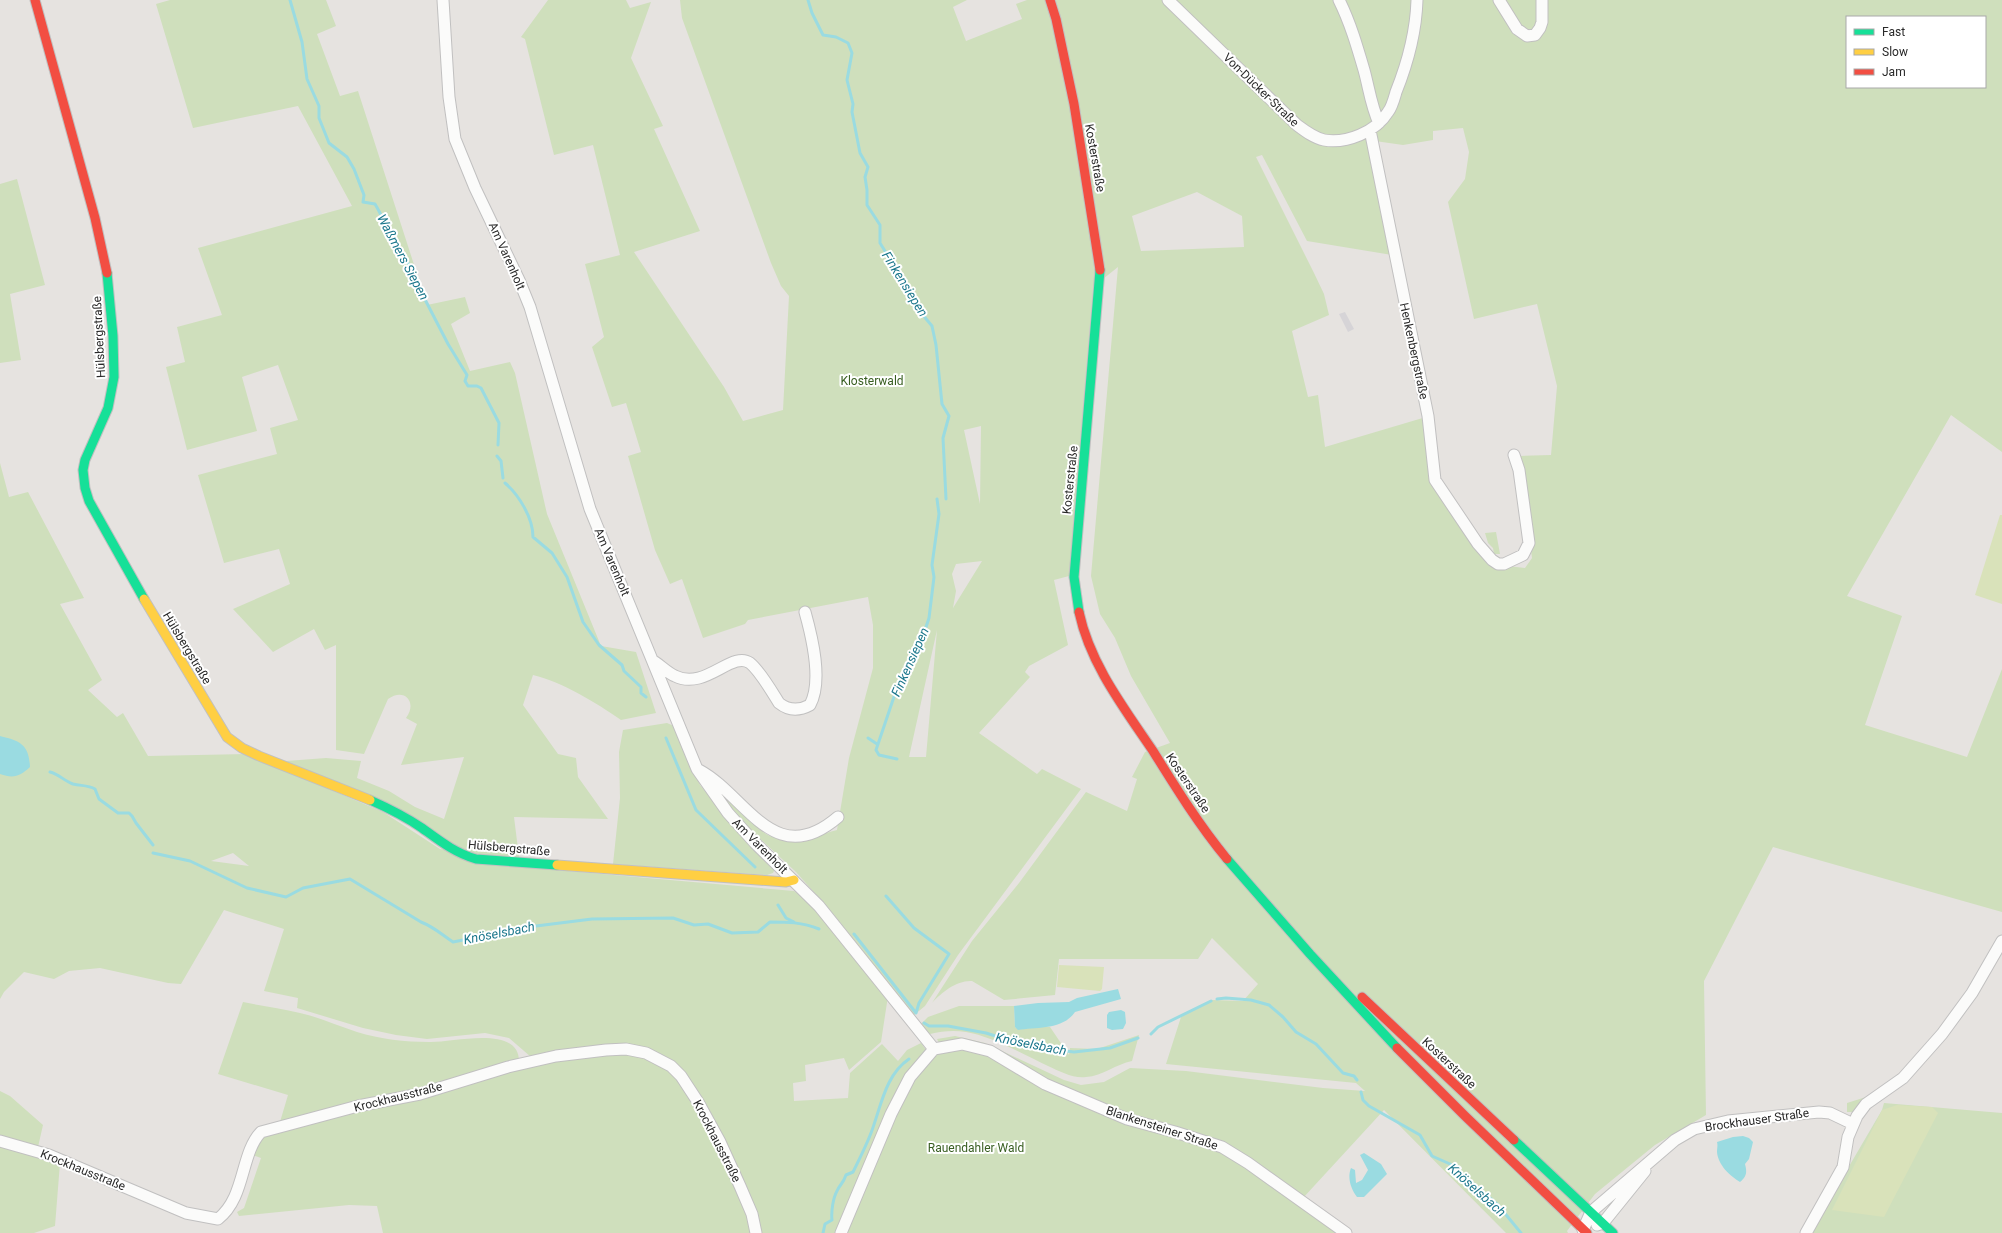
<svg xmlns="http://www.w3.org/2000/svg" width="2002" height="1233" font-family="Roboto,sans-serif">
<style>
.industrial{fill:#d6d4d7}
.green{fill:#cfdfbc;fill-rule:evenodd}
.pitch{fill:#d9e2ba}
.water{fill:#9adbe1}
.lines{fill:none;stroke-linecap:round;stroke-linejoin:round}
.stream{stroke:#9adbe1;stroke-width:3}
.street-casing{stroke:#c1c0c0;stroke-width:13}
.fast-casing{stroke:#c1c0c0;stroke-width:11}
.slow-casing{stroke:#c1c0c0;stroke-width:11}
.jam-casing{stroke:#c1c0c0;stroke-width:11}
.street{stroke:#fbfbfa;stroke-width:11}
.fast{stroke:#16e098;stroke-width:9}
.slow{stroke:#ffcf43;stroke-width:9}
.jam{stroke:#f24e42;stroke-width:9}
.labels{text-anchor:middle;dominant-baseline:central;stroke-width:4;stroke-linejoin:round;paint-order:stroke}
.street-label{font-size:12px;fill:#292929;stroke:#fff}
.park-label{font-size:12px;fill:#385e21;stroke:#fff}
.water-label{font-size:13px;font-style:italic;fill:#1b778c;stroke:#fff}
</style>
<rect width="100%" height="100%" fill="#e6e3e0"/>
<path class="industrial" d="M1345,312L1354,329L1348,332L1339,314Z"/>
<path class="green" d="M170,0H326L336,26L317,34L340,96L358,91L427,305L465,297L470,313L451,324L470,371L510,362L515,373L547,514L601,646L636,652L656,713L621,720C597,703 562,682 533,675L523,705L558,754L576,758L578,777L608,819L514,817L519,857L471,855L286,761L326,758L361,761L357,778L389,791L415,807L444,819L464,757L401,765L417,724L406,718C418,702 404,687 388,699L364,754L336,750V645L325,650L314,629L273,652L233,609L290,584L279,549L224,563L198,475L277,454L270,428L298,420L278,365L242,377L257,431L187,450L166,367L185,362L177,327L222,315L198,248L352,206L298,106L193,128L156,4Z
M548,0H626L630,8L651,2L631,58L663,126L654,129L700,231L634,252L724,387L743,421L783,410L789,296L781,286L771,263L682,18L680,0H967L953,7L966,41L1022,19L1016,4L1027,0H2002V452L1951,415L1847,596L1902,616L1865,725L1967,757L2002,669V912L1773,847L1704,981L1706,1115L1655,1145L1617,1176L1595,1194L1567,1231L1568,1233H1506L1384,1110L1303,1198L1249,1159L1081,1098L1015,1062L939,1043L937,1039L955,1036L985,1043L1064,1080L1081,1085L1104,1082L1130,1068L1186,1071L1323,1088L1365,1091L1356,1083L1166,1064L1181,1017L1212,1000L1243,1001L1258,984L1212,938L1198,959H1059L1055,995L1004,1000L972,981C957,980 942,992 932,1003L972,941L1019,883L1086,792L1127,811L1137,779L1132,777L1145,752L1170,743L1131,676L1115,638L1100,614L1091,576L1118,267L1093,287L1069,576L1054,580L1068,645L1029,666L1025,672L1030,677L979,733L1037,774L1042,769L1081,789L958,955L925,1006L914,1015L834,915L796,872L744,824L714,786C725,796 759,832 770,836C792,844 816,836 837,830L849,758L873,668V625L868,597L748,620L745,624L703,638L682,579L670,584L655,550L628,456L641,452L626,403L612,407L592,347L604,337L585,264L620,255L593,145L554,155L525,39L521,37ZM1847,17H1985V87H1847ZM1463,128L1469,152L1465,179L1448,202L1474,319L1537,304L1557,386L1551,455L1519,456L1532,558L1525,568L1490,564L1431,469L1426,417L1325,447L1318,395L1308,397L1292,331L1329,315L1324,294L1314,273L1256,157L1262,155L1307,241L1392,255L1368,140L1403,145L1433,140V131ZM1197,192L1242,216L1244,247L1141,251L1132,216ZM981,426V427L980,504L964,430ZM982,561L953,608L956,591L952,574L956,564ZM937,630L926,757H909Z
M17,179L45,285L10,294L21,360L0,363V184Z
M0,463L9,497L28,492L84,598L60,604L102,680L88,690L117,717L123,713L148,756L247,754L383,812L440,849L568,871L794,891L816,907L888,996L881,1042L849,1070L844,1058L805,1065L806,1081L793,1083L794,1101L848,1098L850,1073L882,1044L898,1061L907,1050L921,1043L930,1055L961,1050L987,1055L1014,1072L1043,1087L1124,1123L1221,1152L1247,1165L1339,1233H383L377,1206L349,1205L239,1216L237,1212L244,1208L261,1158L253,1155L258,1140L277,1132L288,1095L218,1074L243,1002C262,1006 281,1008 300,1013C319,1017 338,1026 357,1032C380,1039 405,1042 429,1042C451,1043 519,1024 519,1061L531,1057L509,1038L485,1033L427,1039L396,1035L363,1028L297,1008L298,998L264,991L284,929L224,910L181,984L168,983L100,968L69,971L54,979L24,972L4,992L0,999ZM233,853L249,866L211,861Z
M1496,532L1500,554H1494L1493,548L1488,543L1485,533Z
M667,723L674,726L700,785L752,847L775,869L773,873L767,875L613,864L620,798L619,752L623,730Z
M959,1006H1014L1015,1027L1018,1029L1037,1027H1050L1069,1055L1070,1048L1097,1049L1139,1035L1132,1061C1116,1064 1103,1076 1086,1077C1074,1079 1059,1071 1048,1066C1025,1055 991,1036 966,1032C954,1030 942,1031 930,1034L920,1025L928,1017Z
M0,1091L10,1096L43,1125L38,1147L0,1136Z
M1866,1097L1853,1112H1847V1103Z
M1884,1103L2002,1113V1233H1810L1882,1110Z
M0,1145L60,1163L55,1226L34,1233H0Z"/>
<path class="pitch" d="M2000,515H2002V604L1975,595Z
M1059,965L1104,967L1102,989L1100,991L1057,987Z
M1897,1105L1932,1107L1938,1113L1884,1217L1832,1210L1882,1110Z"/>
<path class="water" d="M0,736C20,741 29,744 30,767C20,776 14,779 0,774Z
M1118,989L1121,999L1075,1012C1063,1030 1036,1027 1018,1030L1015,1027L1014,1006L1038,1003L1069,1002L1077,998Z
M1121,1010L1125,1012L1126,1023L1123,1029L1112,1030L1107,1028V1015L1109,1012Z
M1743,1136L1749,1138L1753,1142L1749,1159L1745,1164C1747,1172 1747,1176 1740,1182C1730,1176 1718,1165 1717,1152C1717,1148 1718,1146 1717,1142L1733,1137Z
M1364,1153L1381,1164L1387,1174L1364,1197H1357C1351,1189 1347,1178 1351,1168L1355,1170L1356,1183L1362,1180L1368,1170L1360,1155Z"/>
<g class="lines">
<path class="stream" d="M290,0L302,42L307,79L319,106V118L329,143L347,157L354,169L364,195L363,202L375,204C384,219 390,236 400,251C407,262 415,271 417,284L448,344L467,375L465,381L468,386H477L481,388L499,423L498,445
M808,0L812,13L823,35L836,37L848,43L852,53L847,80L853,104L852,112L860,153L868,167L865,177L867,190V205L880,225V243L913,296L922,314L932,326L936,345L942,404L949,416L943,438L946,499
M497,456L501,461L503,478
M505,483C519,495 533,518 533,537L552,553L567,577L583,622L599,645L622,665L624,671L641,687V693L646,697
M666,738L696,810L755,867
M868,738L877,744
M897,759L879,755L876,750L900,679L923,636L929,618L934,577L932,565L939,514L937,499
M50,772C59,774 64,781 73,784C81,786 88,785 95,789L99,799L118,813H129L132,816L136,823L153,845
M153,853L190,861L247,888L286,897L303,888L350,879L421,922C434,927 441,934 453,942L528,927L592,919L673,918L694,925L708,924L732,933L758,932L770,922C787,922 802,922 819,929
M886,896L914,928L949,954L919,1003L916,1013
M778,905L786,918L794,922
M854,934L916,1013
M1217,999L1226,998L1251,1000L1269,1005L1283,1017L1296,1032L1316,1044L1343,1073L1354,1076L1357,1080
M924,1023L929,1026H948L986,1033L1024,1045L1042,1044L1058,1050L1074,1052L1110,1048L1138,1038
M1151,1034L1158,1027L1211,1001
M1361,1092L1363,1100L1369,1106L1420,1135L1432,1156L1450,1164L1498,1205L1521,1233
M823,1233L825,1224L832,1220C831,1212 833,1198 837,1191C840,1184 843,1184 846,1175L853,1172C859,1160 866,1146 871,1133C881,1107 885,1075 909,1059"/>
<g class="street-casing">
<path id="street" d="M443,0L449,97L455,139L475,188L519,280L530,307L590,509L697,769L728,813L755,843L819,906L934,1049
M1168,0L1297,125C1305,131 1314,138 1324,140C1346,144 1376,132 1388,112C1392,107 1394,99 1396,92C1408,62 1416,32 1417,0
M1339,0C1350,22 1357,46 1364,70C1369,88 1371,106 1379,123
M1499,0L1517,29L1527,36L1535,35L1540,28L1542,22V0
M1370,130L1428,416L1435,480L1478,544L1492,560L1498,564H1504L1523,555L1529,543L1519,470L1514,455
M655,662C661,666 668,673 675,676C705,691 732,650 750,663C760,671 772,692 779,703C789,711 799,711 810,705C823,681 812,637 805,612
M699,770C746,795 774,872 838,817
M0,1141L49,1155L186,1213L218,1219C246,1197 240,1154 261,1132L358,1106L420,1094L508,1067L556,1056L606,1050L626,1049L646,1053L671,1066L681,1076L698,1102L720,1142L740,1186L752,1214L756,1233
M1597,1225L1603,1223L1645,1171
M1583,1230L1591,1212L1675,1140L1694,1129L1728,1121L1819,1112L1830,1113L1853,1124
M841,1233L891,1114L910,1077L934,1049L962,1044L990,1051L1045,1084L1127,1119L1175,1132L1222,1147L1248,1163L1346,1233
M1806,1233L1843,1167L1848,1137L1857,1116L1866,1104L1903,1078L1942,1034L1972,993L2002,941"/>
</g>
<g class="fast-casing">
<path id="fast" d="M107,273L113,336L114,377L108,408L85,460L83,470L85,488L89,501L144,599
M1079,612L1074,577L1100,270
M370,800C388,808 406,817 422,828C440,841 455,853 476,859L557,865
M1227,859L1310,954L1397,1048
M1514,1140L1613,1233"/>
</g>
<g class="slow-casing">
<path id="slow" d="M144,599L227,737L242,748L259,756L370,800
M557,865L786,882L794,880"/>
</g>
<g class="jam-casing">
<path id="jam" d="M35,0L95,218L107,273
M1050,0L1056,19L1074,104L1100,270
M1079,612C1090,664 1124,708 1153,751C1176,788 1199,825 1227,859
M1362,997L1514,1140
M1397,1048L1465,1116L1587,1233"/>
</g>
<use href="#street" class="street"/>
<use href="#fast" class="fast"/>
<use href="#slow" class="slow"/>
<use href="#jam" class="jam"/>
</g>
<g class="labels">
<g class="street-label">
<text transform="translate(1261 90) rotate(44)">Von-Dücker-Straße</text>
<text transform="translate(1095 158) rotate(80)">Kosterstraße</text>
<text transform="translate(507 256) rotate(66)">Am Varenholt</text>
<text transform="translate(99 337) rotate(-93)">Hülsbergstraße</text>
<text transform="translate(1414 351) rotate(78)">Henkenbergstraße</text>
<text transform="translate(1070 480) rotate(-84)">Kosterstraße</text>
<text transform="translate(612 562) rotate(67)">Am Varenholt</text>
<text transform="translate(187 648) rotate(59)">Hülsbergstraße</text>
<text transform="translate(1188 783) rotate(56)">Kosterstraße</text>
<text transform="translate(760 846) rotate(45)">Am Varenholt</text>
<text transform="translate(509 848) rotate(5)">Hülsbergstraße</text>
<text transform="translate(1449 1063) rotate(43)">Kosterstraße</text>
<text transform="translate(398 1097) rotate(-14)">Krockhausstraße</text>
<text transform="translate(1757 1120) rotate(-8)">Brockhauser Straße</text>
<text transform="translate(1162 1128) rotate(18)">Blankensteiner Straße</text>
<text transform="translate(717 1141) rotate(63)">Krockhausstraße</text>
<text transform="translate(83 1170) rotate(22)">Krockhausstraße</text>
</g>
<g class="park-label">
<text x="872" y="381">Klosterwald</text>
<text x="976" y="1148">Rauendahler Wald</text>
</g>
<g class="water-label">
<text transform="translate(403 257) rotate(62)">Waßmers Siepen</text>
<text transform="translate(905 284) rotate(58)">Finkensiepen</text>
<text transform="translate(910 662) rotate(-66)">Finkensiepen</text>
<text transform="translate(499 933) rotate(-11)">Knöselsbach</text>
<text transform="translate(1031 1044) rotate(11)">Knöselsbach</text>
<text transform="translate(1477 1190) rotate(42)">Knöselsbach</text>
</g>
</g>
<rect x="1846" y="16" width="140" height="72" fill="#ffffff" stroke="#a9a9a9"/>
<rect x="1854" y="29" width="20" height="6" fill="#16e098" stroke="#a9a9a9"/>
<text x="1882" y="36" font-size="12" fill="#292929">Fast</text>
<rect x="1854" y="49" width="20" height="6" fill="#ffcf43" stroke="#a9a9a9"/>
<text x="1882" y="56" font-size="12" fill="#292929">Slow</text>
<rect x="1854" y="69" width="20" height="6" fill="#f24e42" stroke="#a9a9a9"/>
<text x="1882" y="76" font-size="12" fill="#292929">Jam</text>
</svg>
